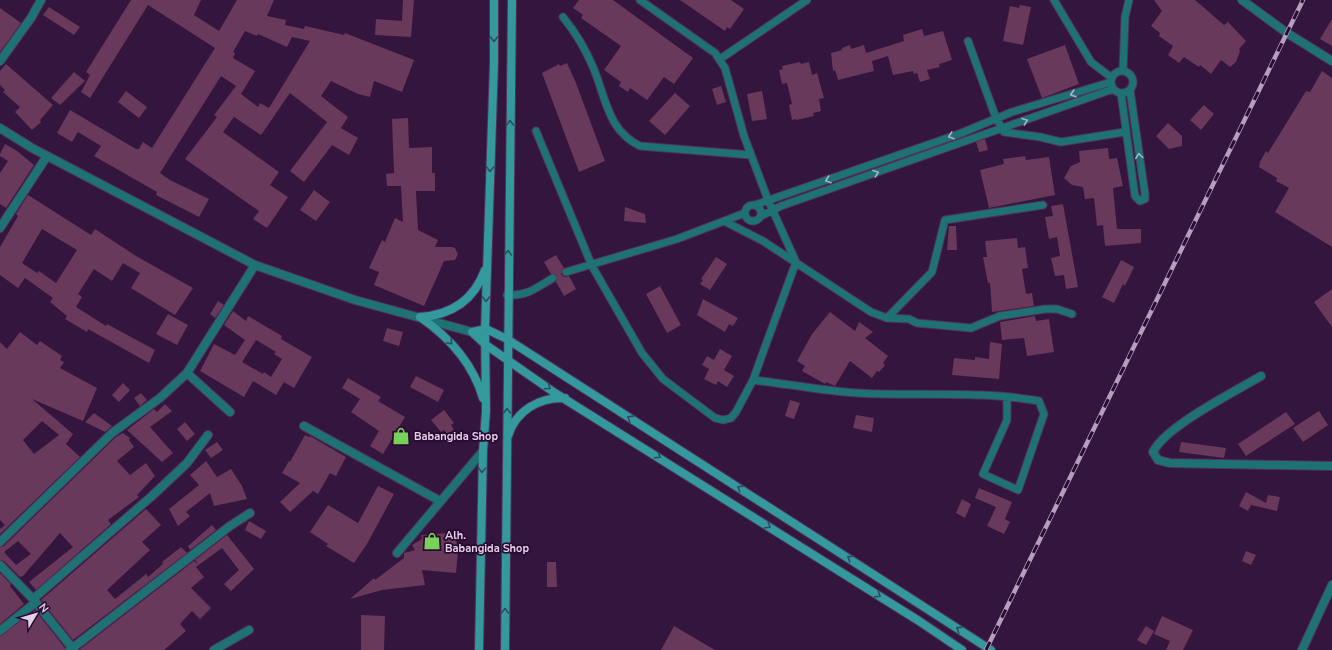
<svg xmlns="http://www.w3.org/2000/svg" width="1332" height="650" font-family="'Nunito Sans',sans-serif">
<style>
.building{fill:#68395a;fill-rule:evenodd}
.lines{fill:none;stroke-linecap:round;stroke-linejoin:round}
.lane-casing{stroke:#503359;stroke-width:9}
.street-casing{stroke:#503359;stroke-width:10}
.secondary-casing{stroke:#503359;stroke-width:10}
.lane{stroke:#1f7274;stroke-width:7}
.street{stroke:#1f7274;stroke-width:8}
.secondary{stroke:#33999d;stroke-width:8}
.rail-casing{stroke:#b59fbc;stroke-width:4.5}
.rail{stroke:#2a0a32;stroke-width:3;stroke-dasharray:9;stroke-linecap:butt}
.oneway{stroke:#2e4a62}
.oneway2{stroke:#a8b4c6}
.labels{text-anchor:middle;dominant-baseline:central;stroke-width:3.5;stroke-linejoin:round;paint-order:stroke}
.poi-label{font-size:11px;font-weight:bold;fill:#e3d0e9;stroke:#2a0a32;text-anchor:start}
</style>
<rect width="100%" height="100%" fill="#34153d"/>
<path class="building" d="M131,0H201L194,15L219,31L237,0H274L267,16L286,20L285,25L304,29L305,26L344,35L345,33L414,60L402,92L374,81L370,97L358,94L331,81L321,96L348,117L341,128L358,138L349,155L332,145L304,182L290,171L327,122L290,93L261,135L234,117L223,132L279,172L270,185L288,197L267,228L253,219L259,211L185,159L217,117L214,115L236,86L221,76L160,173L170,180L209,199L199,217L156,195L157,192L94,156L101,146L78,132L72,142L57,133L70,110L136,149H139L143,142L152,148L215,48L148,5L90,98L81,92L90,75L86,72ZM245,31L257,36L258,34L287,47L292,37L310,41L269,108L260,103L258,107L241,94L255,71L233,58L235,53L233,52Z
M403,0H414L411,37L375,35L376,19L402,21Z
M579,0H613L693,58L674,84L664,77L647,100L630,88L628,92L619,86L621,82L604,70L621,46L581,18L583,15L573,8Z
M680,0H731L744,9L730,29L727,27L725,31Z
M1154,0H1195L1224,25L1228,22L1246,41L1239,49L1240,51L1236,62L1230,67L1221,60L1211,74L1200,65L1199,67L1184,57L1179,63L1168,55L1173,46L1159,36L1160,33L1151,26L1162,11Z
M1020,5L1031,7L1023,45L1003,41L1010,6L1019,8Z
M49,7L80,27L74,35L43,15Z
M0,8L21,23L0,52Z
M1332,19V46L1320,39Z
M922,29L924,36L943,31L952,60L939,64L940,67L927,70L930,79L920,82L917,73L914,74L913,71L893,75L888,56L872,61L874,71L838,80L835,70L833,71L831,53L842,50V48L850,45L851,49L864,45L866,53L904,41L903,35Z
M1065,45L1079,84L1042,98L1027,59Z
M800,62L801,64L809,62L812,75L817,73L824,98L819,99L821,111L813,113L814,116L796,120V119L792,120L789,105L792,104L787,83L782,84L779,70L783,69L782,66Z
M567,63L576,83L605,161L579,172L542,73L559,64L560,66Z
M6,64L53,105L40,120L41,122L32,130L15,112L20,107L3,92L5,90L0,85V71Z
M1322,71L1332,78V247L1275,212L1289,188L1276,181L1277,178L1259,167L1260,162L1266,151L1268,153L1306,91L1310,92Z
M74,72L85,81L60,105L51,98Z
M721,86L726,102L717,105L712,89Z
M126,91L147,107L139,118L118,102Z
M762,91L767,119L752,121L747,94Z
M675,93L690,106L665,135L649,121Z
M1204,105L1214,114L1201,130L1190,120Z
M408,118L409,148L432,147V173H435V191H416L418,230L438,240L435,247H452L455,248L458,254L455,260L444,261L424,306L374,285L379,272L369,268L382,240L385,242L395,218L403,222L401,186H387L386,174L394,173L392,119Z
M1168,123L1182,136V146L1169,149L1156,136Z
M985,139L988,150L979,152L976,142Z
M5,144L17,151L34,165L6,208L0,204V173L8,161L0,156V154Z
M1108,148L1109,159L1117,158L1123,186L1113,188L1117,229H1141V243L1105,246L1103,225L1097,226L1094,198L1085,199L1083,187L1072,185L1064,178L1071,166L1080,162L1079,151Z
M1025,156L1026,160L1049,157L1055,195L989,208L980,170L1004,164L1003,159Z
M314,190L330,202L316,221L300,210Z
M28,195L91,235L95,229L136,256L193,288L175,315L131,288L140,273L123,263L112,281L94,269L78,294L82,297L76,307L106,326L107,324L155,350L149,363L88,329L87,332L65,319L67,316L50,302L53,298L25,278L18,288L0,275V247L18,216L16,214ZM42,229L77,250L56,283L39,271L37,273L22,263Z
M1063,204L1078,287L1066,289L1064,275L1055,276L1051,258L1060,256L1057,237L1049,239L1045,217L1053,216L1051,206Z
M625,207L645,214L646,223L624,221Z
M949,226H956L957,250H947Z
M1017,238L1018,248L1025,247L1028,268L1022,269L1026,294L1032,293L1034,306L992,312L990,283H988L983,257H987L985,241Z
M556,255L564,268L561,274L564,277L569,276L576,289L564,296L556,282L557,276L551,274L544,262Z
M716,257L727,264L710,290L700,284L703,280L701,279Z
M1121,260L1134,267L1125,286L1123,284L1114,303L1102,297Z
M660,286L681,325L667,333L646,294Z
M1332,289V327L1314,302Z
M703,299L738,318L733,326L729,324L725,332L697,315Z
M218,301L224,305L215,318L210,314Z
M233,311L246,321L248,316L282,336L281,339L312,357L294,388L284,382L276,395L253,381L244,397L200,371L214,344L235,355L245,340L224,325ZM256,340L276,352L274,354L282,359L271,377L264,372L263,374L242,362Z
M830,312L855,331L859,322L873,332L865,338L888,356L883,363L885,365L879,372L877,371L872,378L850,361L835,386L826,382L825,384L802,371L805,366L797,361L812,334Z
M168,314L188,325L177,345L156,334Z
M1035,316L1036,321L1049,319L1054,352L1027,356L1024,338L1002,340L1000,322Z
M387,328L403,332L399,346L383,341Z
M20,332L37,345L40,341L62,356L60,360L64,362L60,368L97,388L83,421L32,399L73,434L66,444L80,457L0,534V529L5,525L0,520V342L7,349ZM42,421L59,435L34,454L23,440Z
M990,342L1002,344L999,379L952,375L954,358L975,360V357L989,359Z
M720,349L732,356L724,370L734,376L727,387L718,381L716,385L704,379L709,369L702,365L707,356L714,360Z
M416,376L444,390L438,402L410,387Z
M348,378L381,397L378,401L405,417L383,454L370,446L379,431L351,412L360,399L342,388Z
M123,383L130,390L119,402L112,395Z
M141,393L147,400L140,406L134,398Z
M790,400L800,403L794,419L785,416Z
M165,404L172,411L150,427L173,453L162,462L127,430L154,409L157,412Z
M444,410L454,423L451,425L454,430L447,434L444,430L441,432L431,420Z
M1319,411L1328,425L1303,442L1293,428Z
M1286,412L1295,424L1246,456L1238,444Z
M94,413L112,426L105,432L85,422Z
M856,415L874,418L872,432L853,428Z
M185,422L195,434L187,441L177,429Z
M123,433L130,438L129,440L134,447L117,461L130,475L146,463L155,476L137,495L139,497L108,520L111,524L36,590L29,582L73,547L60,533L23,576L20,577L4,561L0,560V547L4,546L116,437ZM18,541L31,554L16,565L4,552Z
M305,435L309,437L310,436L346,457L336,476L330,473L318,494L313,491L290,512L280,502L300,483L282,473L289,461L290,462Z
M217,442L223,450L211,458L205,450Z
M1181,442L1226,448L1224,458L1179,452Z
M206,461L217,477L231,469L242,486L247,499L214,506L210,493L186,512L190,516L178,526L169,509L199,485L190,475Z
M378,486L394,494L367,544L354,563L326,546L328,544L310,532L328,505L358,523Z
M979,488L1012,502L1005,519L1010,522L1004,534L987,526L996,507L975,498Z
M1246,492L1266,503L1268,495L1280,497L1277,511L1251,505L1248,511L1239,506Z
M962,499L971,504L965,518L956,513Z
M146,509L161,525L142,542L150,550L107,590L115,599L146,574L148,577L163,564L162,562L181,547L187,553L73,640L41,600Z
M249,521L266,531L261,539L245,530Z
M212,525L216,530L190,550L188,546Z
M449,533V540H456L458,551L456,573L422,570L425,585L382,590L350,599L374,578L375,580L404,558V553L415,550L412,545L422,539L421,535Z
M227,535L254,569L231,591L224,584L239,570L222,548L196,567L204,577L191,588L211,608L200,619L192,611L180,624L186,631L164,650H79L194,561L198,564L195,560Z
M1246,551L1256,555L1251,565L1242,561Z
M547,562H556L557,587H547Z
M0,573L11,584L10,586L24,604L0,624Z
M35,610L65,648V650H0V636Z
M361,615L385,616L384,650H361Z
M1162,616L1193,630L1183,650H1166L1170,641L1154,634Z
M674,626L715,650H661Z
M1146,626L1154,631L1146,645L1137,640Z"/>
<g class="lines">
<g class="lane-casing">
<path id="lane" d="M1054,0L1091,62L1112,78
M563,17C576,33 585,48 593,67C606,97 607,130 640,146L751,155
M968,41L996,118L1004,132L1040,137L1061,142L1125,132
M720,59L807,0
M1123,71L1125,17L1129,0
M1111 82a11 11 0 1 1 22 0a11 11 0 1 1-22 0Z
M1121,93L1135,196L1140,201L1145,199V194L1130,90
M536,131L592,266L642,353L663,379L715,418L723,420L731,418L736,412L753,380L796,262L768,200L744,136L725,68L715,53L640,0
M745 213a8 8 0 1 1 16 0a8 8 0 1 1-16 0Z
M755,205L959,134L1012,112L1111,82
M761,216L781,206L1113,89
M724,221L763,241L871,312L887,318L909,319L917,323L971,328L1000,316L1045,309H1057L1072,314
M566,272L677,239L745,213
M507,295C528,296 536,288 553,278
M887,318L932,272L945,220L1043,205
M753,380C796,385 840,394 883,394C933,395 990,392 1039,401L1044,414L1018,490L983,474L1007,420V398"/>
</g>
<g class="street-casing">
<path id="street" d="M1242,0L1287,33L1332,61
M0,61L31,18L41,0
M0,128L32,148L255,265L355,300L472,332
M0,228L47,156
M187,373L230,412
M1261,376C1234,392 1166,426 1153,452L1158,460L1170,463L1332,466
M304,426L440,501
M0,542L112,433L160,398L187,373L255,265
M397,553L483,451
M0,565L33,599L74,650
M33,599L152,496L187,463L208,435
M0,631L36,602
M70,650L230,526L250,513
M214,650L249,630
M1302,650L1332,585"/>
</g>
<g class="secondary-casing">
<path id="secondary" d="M420,317C449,337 473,364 483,398
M420,317C451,315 474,300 485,270
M472,332L486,329L507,339L991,650
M472,332L486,345L555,393L919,621L962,650
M508,436C516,410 540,397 565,398
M479,650L483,451L486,411L485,330L494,63V0
M505,650L512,0"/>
</g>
<use href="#lane" class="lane"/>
<use href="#street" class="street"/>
<use href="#secondary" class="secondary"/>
<g class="rail-casing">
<path id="rail" d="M986,650L1303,0"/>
</g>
<use href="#rail" class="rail"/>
</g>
<defs><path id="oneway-chevron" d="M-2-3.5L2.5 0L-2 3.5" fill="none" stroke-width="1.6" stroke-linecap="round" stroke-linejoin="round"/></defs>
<g class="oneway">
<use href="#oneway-chevron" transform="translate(494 39) rotate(90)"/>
<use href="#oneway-chevron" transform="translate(510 123) rotate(-91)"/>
<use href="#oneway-chevron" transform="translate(490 169) rotate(92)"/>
<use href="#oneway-chevron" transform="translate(508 253) rotate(-88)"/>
<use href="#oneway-chevron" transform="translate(486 299) rotate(91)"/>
<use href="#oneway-chevron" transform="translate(450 342) rotate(46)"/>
<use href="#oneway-chevron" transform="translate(548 387) rotate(35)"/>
<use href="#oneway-chevron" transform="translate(507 411) rotate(-90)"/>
<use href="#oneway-chevron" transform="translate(630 418) rotate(-148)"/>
<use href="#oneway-chevron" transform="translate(658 456) rotate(32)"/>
<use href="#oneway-chevron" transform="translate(482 470) rotate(91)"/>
<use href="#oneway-chevron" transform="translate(740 488) rotate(-148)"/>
<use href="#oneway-chevron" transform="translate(768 526) rotate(32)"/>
<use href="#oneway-chevron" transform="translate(850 558) rotate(-147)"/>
<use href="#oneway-chevron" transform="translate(878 595) rotate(32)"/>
<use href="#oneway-chevron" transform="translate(505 611) rotate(-89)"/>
<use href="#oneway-chevron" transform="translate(959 629) rotate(-147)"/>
</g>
<g class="oneway2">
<use href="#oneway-chevron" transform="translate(1073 94) rotate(163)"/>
<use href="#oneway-chevron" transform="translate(1025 121) rotate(-20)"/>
<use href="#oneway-chevron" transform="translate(951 136) rotate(161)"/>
<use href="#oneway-chevron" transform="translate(1139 156) rotate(-98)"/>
<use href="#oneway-chevron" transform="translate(876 173) rotate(-20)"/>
<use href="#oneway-chevron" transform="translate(828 180) rotate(161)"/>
</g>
<defs>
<g id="shop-bare" transform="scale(1.38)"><path d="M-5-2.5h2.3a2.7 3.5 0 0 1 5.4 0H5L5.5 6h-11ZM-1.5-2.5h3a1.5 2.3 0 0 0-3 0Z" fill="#78d259" stroke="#2a0a32" stroke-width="2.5" paint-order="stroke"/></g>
</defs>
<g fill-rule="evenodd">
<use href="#shop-bare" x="401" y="436"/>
<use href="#shop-bare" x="432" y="541"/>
</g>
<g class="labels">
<g class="poi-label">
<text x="414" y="436">Babangida Shop</text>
<text x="445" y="535">Alh.<tspan x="445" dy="13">Babangida Shop</tspan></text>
</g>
</g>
<g transform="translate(36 614) rotate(52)" stroke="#2a0a32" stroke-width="3" paint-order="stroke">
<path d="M0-3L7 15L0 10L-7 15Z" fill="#e3d0e9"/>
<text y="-6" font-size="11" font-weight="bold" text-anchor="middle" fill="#e3d0e9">N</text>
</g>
</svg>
